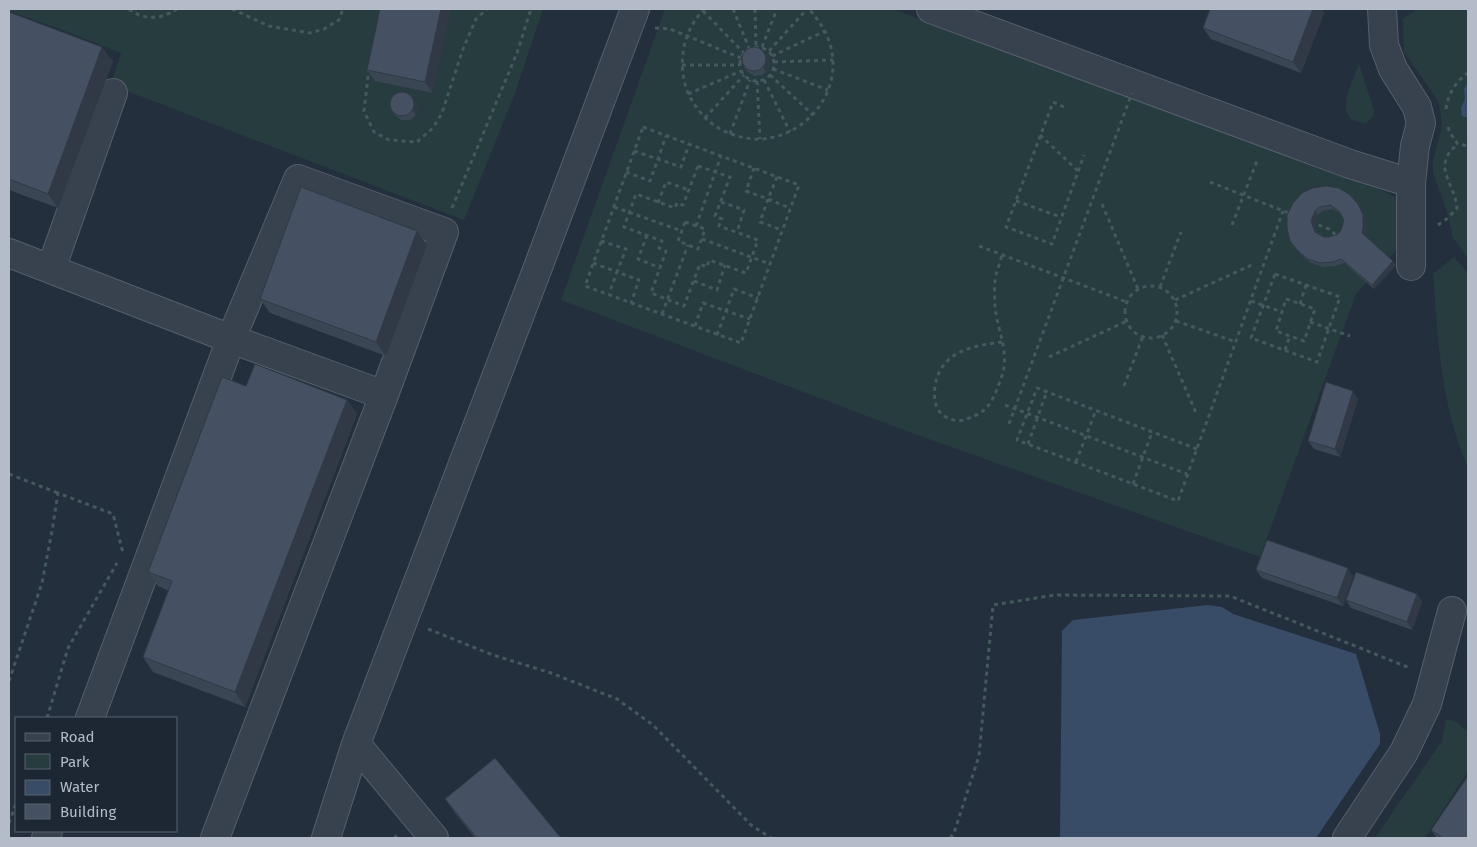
<svg xmlns="http://www.w3.org/2000/svg" width="1477" height="847" font-family="'Fira Sans',sans-serif">
<style>
.green{fill:#263c3f}
.water{fill:#394c67}
.lines{fill:none;stroke-linecap:round;stroke-linejoin:round}
.minor-casing{stroke:#565f6c;stroke-width:30}
.path{stroke:#44595c;stroke-width:3;stroke-dasharray:4 4;stroke-linecap:butt}
.minor{stroke:#38414e;stroke-width:28}
.path-bridge{stroke:#44595c;stroke-width:3;stroke-dasharray:4 4;stroke-linecap:butt}
.wall{fill:#3b4654;fill-rule:evenodd}
.shaded-wall{fill:#303945}
.building{fill:#455162;stroke:#303945;fill-rule:evenodd}
</style>
<rect width="100%" height="100%" fill="#242f3e"/>
<path class="green" d="M9,9H543L514,96L464,220L111,85L121,53L57,28L9,11Z
M665,9H893L1369,184L1395,197L1405,214L1402,244L1356,294L1260,557L909,432L561,300Z
M1417,9H1468V259L1453,238L1447,211L1433,173V161L1442,126L1439,102L1404,52L1403,19Z
M1359,64L1374,110V115L1366,123C1330,122 1352,83 1359,64Z
M1454,257L1468,273V467C1441,407 1438,339 1433,274Z
M1446,719L1455,721L1468,732V771L1425,838H1375L1442,741Z"/>
<path class="water" d="M1468,82V118L1462,116L1461,108L1465,99L1464,89Z
M1208,605L1222,607L1233,614L1356,654L1380,734V744L1316,838H1060L1062,631L1073,620Z"/>
<g class="lines">
<g class="minor-casing">
<path id="minor" d="M931,9L1350,164L1411,183V266
M1382,9L1384,45L1393,69L1417,107L1421,123L1415,146L1411,183
M9,253L231,339L384,395
M51,269L113,93
M90,718L231,339L298,179L444,232L384,395L215,838
M356,744L434,838
M46,838L48,831
M326,838L356,744L535,275L635,9
M1347,838L1404,752L1427,704L1452,611"/>
</g>
<path class="path" d="M129,9C144,21 163,19 177,9
M232,9L269,26L310,33L324,29L339,20L343,9
M705,9C687,25 680,51 683,74C685,93 696,110 710,122C722,132 737,137 752,139C802,142 845,94 830,44C826,30 818,20 809,9
M733,9L749,48
M755,9L756,46
M703,11L744,53
M655,28L670,29L741,58
M740 64a17 17 0 1 1 34 0a17 17 0 1 1-34 0Z
M762,47L777,9
M769,51L807,9
M772,56L825,31
M774,62L833,60
M682,65H740
M369,68L364,111L374,132L389,140L417,142L433,128L442,113L463,49L476,19L487,9
M773,69L828,90
M770,75L813,115
M764,80L790,132
M757,81L760,139
M688,94L741,71
M1064,107L1053,102L1006,227L1052,244L1084,155
M1446,109C1448,94 1456,81 1468,73
M705,118L744,75
M643,127L799,185L741,343L585,286Z
M1448,127L1450,133L1458,144L1468,146
M730,134L750,80
M1040,135L1078,171
M634,151L658,159L666,136
M698,166L730,177L715,216L722,219L719,226L758,240L746,273L709,260L707,267L700,264L684,306L651,293L666,251L659,248L662,241L624,227L636,194L675,208L677,203L683,205Z
M754,168L746,191L768,199L760,222L782,230
M626,172L650,181L658,159L681,167L689,144
M777,177L768,199L790,208
M1210,182L1291,214
M1016,201L1061,217
M721,202L744,210L737,232
M658,203L666,182L689,190
M1102,204L1138,289
M614,207L682,231
M452,208L517,53L531,9
M685,222L705,229L698,249L678,241Z
M1311,222L1329,229L1338,237
M1232,225L1257,161
M1438,225L1448,218L1457,208C1455,183 1430,166 1458,144
M696,226L721,156
M647,235L638,259L660,268
M702,239L770,264
M601,241L626,249L617,272L639,280L631,303
M979,246L1127,302
M593,263L617,272L609,294
M1275,274L1340,297L1317,362L1251,338Z
M694,281L717,290L725,265
M1125 312a26 26 0 1 1 52 0a26 26 0 1 1-52 0Z
M1160,287L1181,232
M1286,299L1315,309L1304,341L1276,331Z
M1175,300L1254,264
M1251,301L1282,312
M1300,304L1306,285
M662,314L688,245
M1176,321L1236,342
M1310,322L1350,336
M695,326L703,303L726,311L734,289L758,298
M717,335L726,311L750,319
M1162,335L1197,415
M1002,342C972,346 941,351 935,386C934,394 934,404 939,411C945,419 958,423 967,419C985,412 990,407 997,389C1000,382 1003,374 1004,367C1007,349 997,326 995,307C995,299 994,289 995,281C996,272 1000,263 1002,255
M1285,350L1290,335
M1049,357L1127,321
M1124,386L1143,336
M1005,405L1187,474
M1028,444L1047,391
M1197,449L1037,388L1017,440L1178,501L1283,211
M1076,462L1096,410
M9,474L58,493
M1133,484L1152,432
M428,629L493,655L551,673L617,699L653,725L751,825L771,838
M9,681L42,583L52,531L58,493L113,514L123,553
M47,718L68,648L117,563
M9,823L16,803
M950,838L954,833L979,756L993,605L1055,595L1230,596L1410,668"/>
<use href="#minor" class="minor"/>
<path class="path-bridge" d="M1009,424L1132,93"/>
</g>
<path class="wall" d="M380,9L433,93L375,81L367,70Z
M1210,9H1321L1324,13L1301,73L1211,39L1203,28Z
M9,12L113,61L58,208L9,190Z
M763,50L770,61L769,65L766,72L762,75L754,76L747,71L744,67Z
M411,96L416,103L417,111L416,115L410,120H401L395,115L392,111Z
M1293,203L1361,208L1365,219L1366,232L1365,236L1396,265L1374,289L1344,263L1336,266L1323,267L1311,263L1301,255L1290,241ZM1333,209L1341,214L1344,220L1341,230L1338,234L1329,237H1324L1317,233L1314,225L1318,215L1322,211L1327,210Z
M427,245L386,356L270,313L260,299Z
M246,386L347,400L357,414L245,707L153,672L143,657L169,591L158,586L148,572Z
M1358,399L1340,457L1314,449L1308,441Z
M1256,570L1353,576L1343,606L1262,578Z
M1417,594L1422,602L1412,630L1351,608L1346,600Z
M445,799L561,838H475L455,813Z
M1431,830L1468,838H1437Z"/>
<path class="shaded-wall" d="M441,9H451L433,93L425,82Z
M1313,9H1321L1324,13L1301,73L1293,62Z
M102,47L113,61L58,208L48,194Z
M763,50L770,61L769,65L766,72L763,68Z
M413,99L416,103L417,111L416,115L413,111Z
M1358,204L1361,208L1365,219L1366,232L1365,237L1362,233Z
M1315,211L1318,215L1314,225L1318,236L1315,232L1311,221Z
M417,231L427,245L386,356L376,342Z
M1393,261L1396,265L1374,289L1372,285Z
M1353,391L1358,399L1340,457L1335,449Z
M347,400L357,414L245,707L235,692Z
M1348,568L1353,576L1343,606L1337,598Z
M1417,594L1422,602L1412,630L1407,622Z"/>
<path class="building" d="M380,9H441L425,82L367,70Z
M1210,9H1313L1293,62L1203,28Z
M9,12L102,47L48,194L9,179Z
M742 59a12 12 0 1 1 24 0a12 12 0 1 1-24 0Z
M390 104a12 12 0 1 1 24 0a12 12 0 1 1-24 0Z
M1326,186L1339,188L1350,195L1358,204L1363,215V228L1362,233L1393,261L1372,285L1341,259L1333,262L1320,263L1308,259L1298,251L1290,241L1287,228V215L1293,203L1302,193L1313,188ZM1330,205L1339,211L1344,220L1341,230L1338,234L1329,237H1324L1315,232L1311,221L1315,211L1319,207L1325,206Z
M301,187L417,231L376,342L260,299Z
M255,364L347,400L235,692L143,657L172,581L148,572L222,377L246,386Z
M1326,382L1353,391L1335,449L1308,441Z
M1267,540L1348,568L1337,598L1256,570Z
M1356,572L1417,594L1407,622L1346,600Z
M495,758L561,838H477L445,799Z
M1468,776V838H1443L1431,830Z
M396,834L399,838H392Z"/>
<rect width="1477" height="847" fill="none" stroke="#b4bcc9" stroke-width="20"/>
<rect x="15" y="717" width="162" height="115" fill="#1d2633" stroke="#59626f"/>
<rect x="25" y="733" width="25" height="8" fill="#38414e" stroke="#59626f"/>
<text x="60" y="742" font-size="15" fill="#b4bcc9">Road</text>
<rect x="25" y="754" width="25" height="15" fill="#263c3f" stroke="#59626f"/>
<text x="60" y="767" font-size="15" fill="#b4bcc9">Park</text>
<rect x="25" y="780" width="25" height="15" fill="#394c67" stroke="#59626f"/>
<text x="60" y="792" font-size="15" fill="#b4bcc9">Water</text>
<rect x="25" y="804" width="25" height="15" fill="#455162" stroke="#59626f"/>
<text x="60" y="817" font-size="15" fill="#b4bcc9">Building</text>
</svg>
